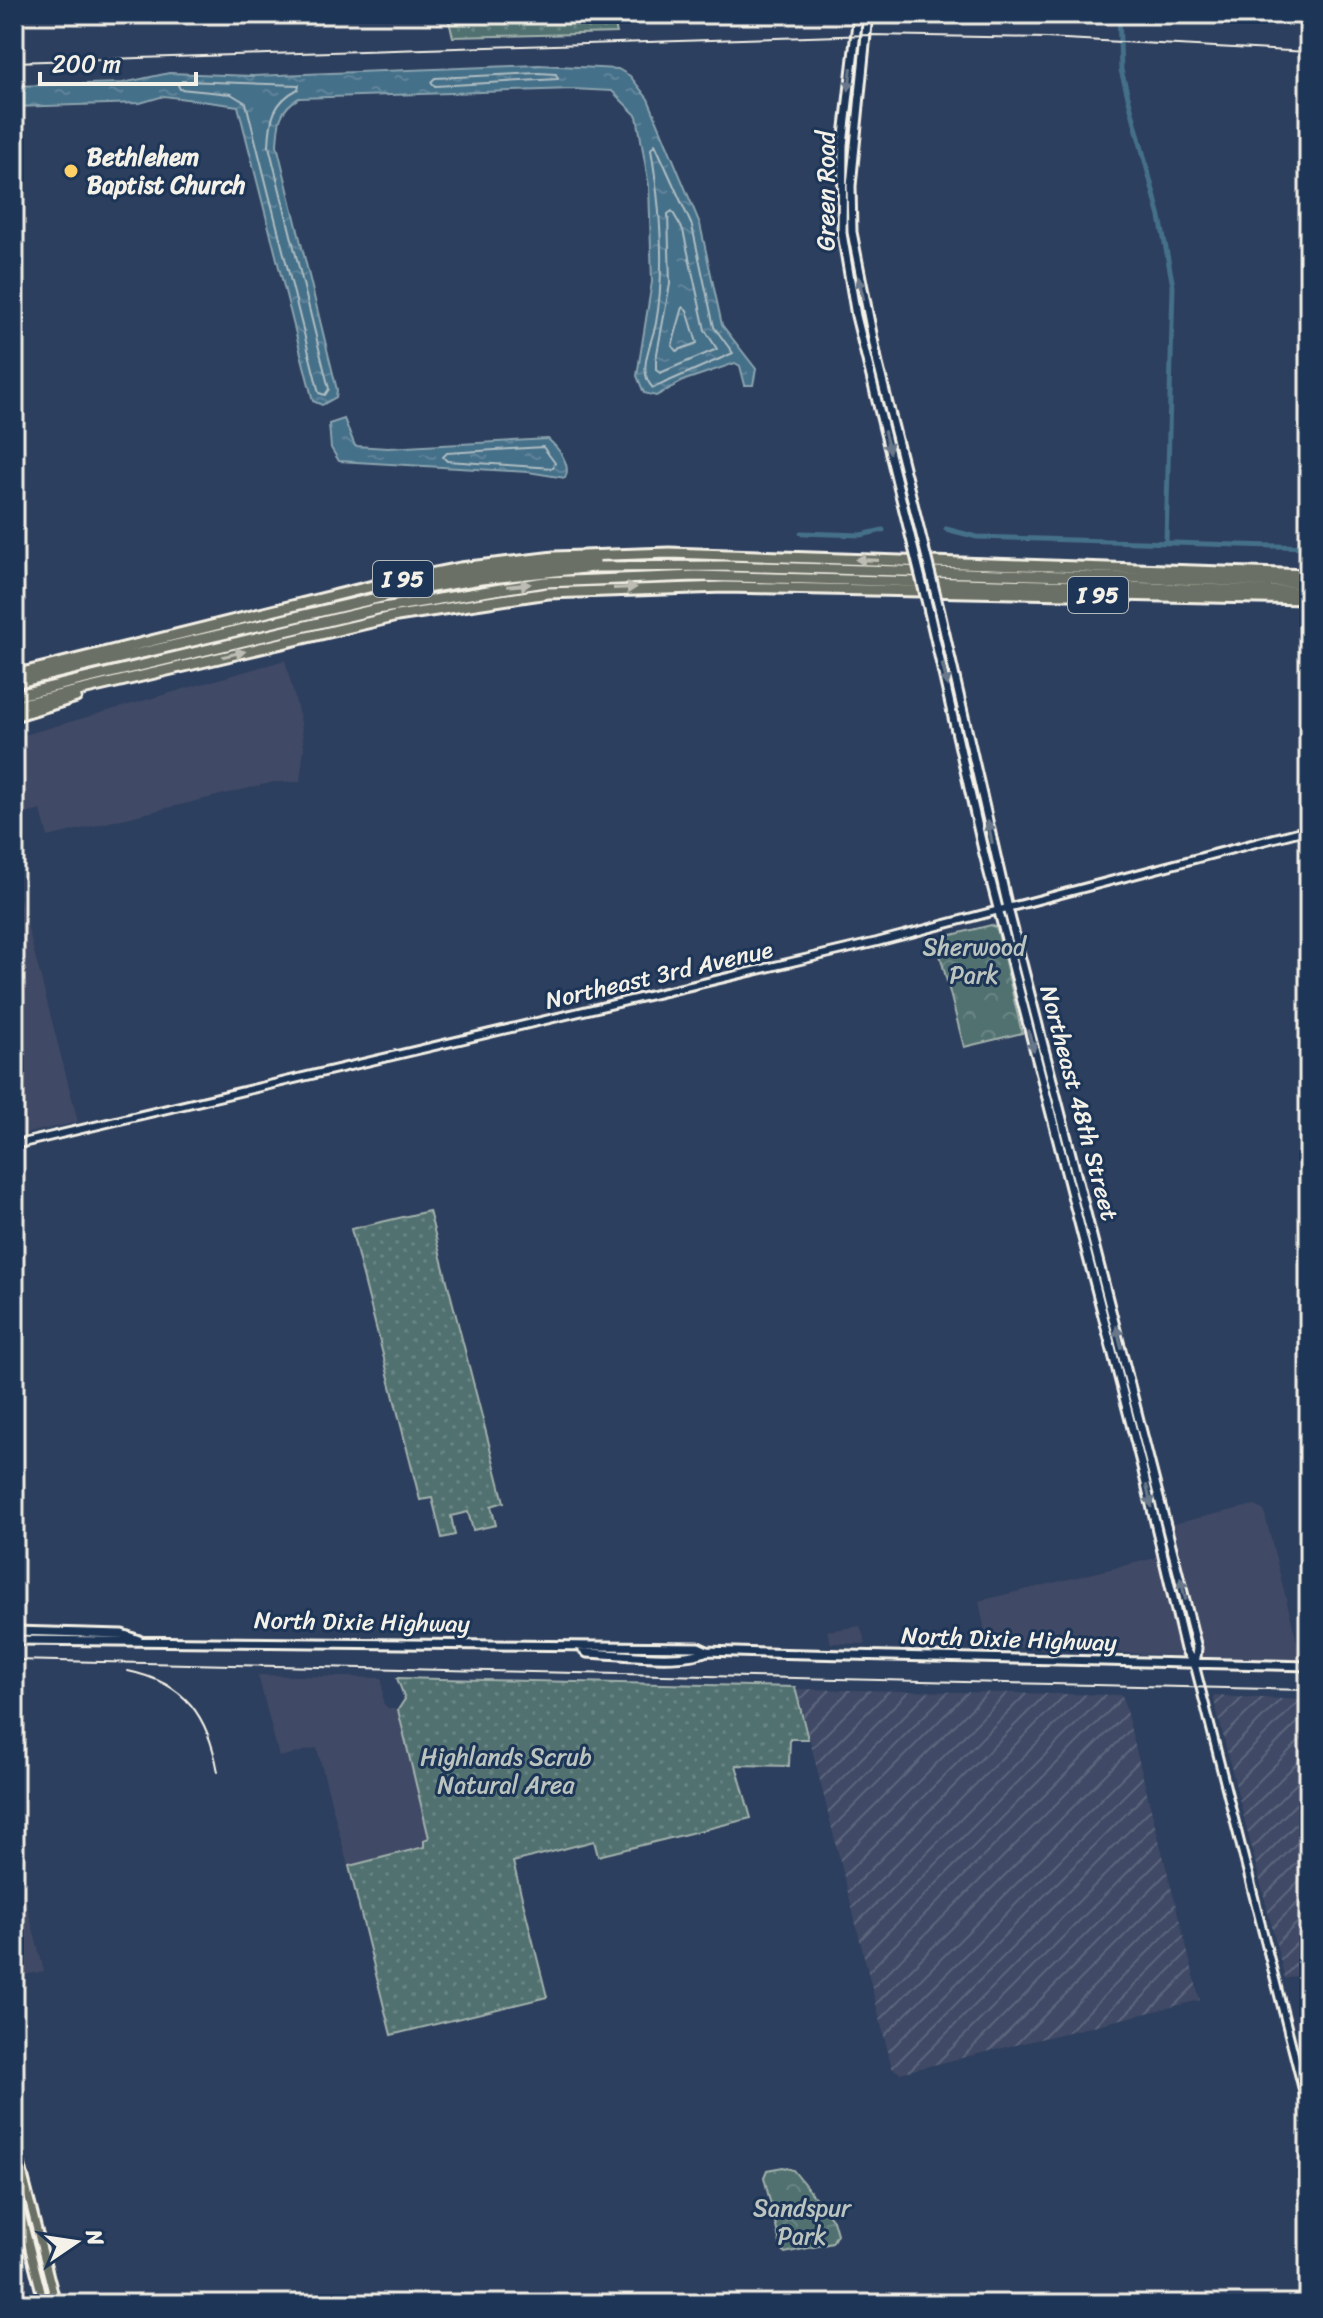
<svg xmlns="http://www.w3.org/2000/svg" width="1323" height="2318" font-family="Sriracha,sans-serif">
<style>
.built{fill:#404a66}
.industrial{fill:url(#industrial-furrows)}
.grass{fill:url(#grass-dots);stroke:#a2b1ac;stroke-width:2}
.park{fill:url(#park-crowns);stroke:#a2b1ac;stroke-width:2}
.water{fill:url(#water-ripples);stroke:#8aa3af;stroke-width:2}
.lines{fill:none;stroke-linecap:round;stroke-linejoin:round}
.shore{stroke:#aebdc2;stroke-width:2}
.canal{stroke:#446f89;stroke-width:5}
.tertiary-casing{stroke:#f4f1e8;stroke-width:12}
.secondary-casing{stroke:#f4f1e8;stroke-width:13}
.primary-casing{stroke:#f4f1e8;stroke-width:13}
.motorway-casing{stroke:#f4f1e8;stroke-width:15}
.tertiary{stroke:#1d3557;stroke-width:6}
.secondary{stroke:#1d3557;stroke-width:7}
.primary{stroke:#6b7065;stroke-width:7}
.motorway{stroke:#6b7065;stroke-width:9}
.rail{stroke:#f4f1e8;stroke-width:2}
.secondary-bridge-casing{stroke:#f4f1e8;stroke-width:13;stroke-linecap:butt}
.secondary-bridge{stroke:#1d3557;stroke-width:7}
.oneway{fill:#68778a}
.oneway2{fill:#bdbdb4}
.poi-dot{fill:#ffd166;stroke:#1d3557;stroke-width:3}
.labels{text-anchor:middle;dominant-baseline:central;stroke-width:6;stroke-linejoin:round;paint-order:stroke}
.shield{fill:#1d3557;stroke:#b4b9bc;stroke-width:2}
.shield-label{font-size:22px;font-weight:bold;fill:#f4f1e8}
.poi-label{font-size:24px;font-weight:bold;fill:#f4f1e8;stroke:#1d3557;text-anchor:start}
.street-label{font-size:24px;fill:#f4f1e8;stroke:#1d3557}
.park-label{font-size:24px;fill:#bbc4be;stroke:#1d3557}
</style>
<defs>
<pattern id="industrial-furrows" width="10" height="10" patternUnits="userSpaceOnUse" patternTransform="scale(2)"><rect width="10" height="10" fill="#404a66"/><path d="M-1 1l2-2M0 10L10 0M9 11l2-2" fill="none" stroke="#5c657c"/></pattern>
<pattern id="grass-dots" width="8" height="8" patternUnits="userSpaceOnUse" patternTransform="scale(2)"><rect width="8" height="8" fill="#517171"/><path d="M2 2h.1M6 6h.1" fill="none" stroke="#6b8685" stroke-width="1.8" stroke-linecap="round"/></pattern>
<pattern id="park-crowns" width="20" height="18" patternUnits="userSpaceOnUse" patternTransform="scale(2)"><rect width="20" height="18" fill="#517171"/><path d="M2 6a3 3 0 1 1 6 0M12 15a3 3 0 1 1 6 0" fill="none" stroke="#6b8685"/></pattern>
<pattern id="water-ripples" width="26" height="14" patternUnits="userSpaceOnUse" patternTransform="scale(2)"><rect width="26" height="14" fill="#446f89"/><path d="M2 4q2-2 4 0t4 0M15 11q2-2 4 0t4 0" fill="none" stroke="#60849a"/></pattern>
</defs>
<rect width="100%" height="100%" fill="#2d3f5e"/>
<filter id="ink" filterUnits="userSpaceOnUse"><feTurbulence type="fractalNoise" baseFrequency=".0125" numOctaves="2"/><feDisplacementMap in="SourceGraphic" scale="16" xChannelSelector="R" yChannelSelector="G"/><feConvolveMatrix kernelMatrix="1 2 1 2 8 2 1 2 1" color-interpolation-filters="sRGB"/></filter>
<g filter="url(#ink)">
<path class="built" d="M285,660L301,723L304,747L300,782H274L48,837L41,810L14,817V738Z
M14,874L78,1122L14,1136Z
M1254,1505L1264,1511L1302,1662L988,1646L979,1601L1180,1552L1173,1524Z
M860,1626L866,1644L831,1643L827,1631Z
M258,1675L382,1678L383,1703L388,1708L398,1710L429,1839L425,1847L348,1866L317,1748L279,1757Z
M14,1856L44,1971L14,1977Z"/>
<path class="industrial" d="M797,1689L1122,1695L1200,2000L900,2073L892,2068Z
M1213,1696L1309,1700V1972L1285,1979Z"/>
<path class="grass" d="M447,14H612L617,33L453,37Z
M429,1211L504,1502L491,1506L496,1525L473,1530L468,1512L451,1516L455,1535L442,1538L432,1498L420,1500L351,1229Z
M397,1678L795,1687L808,1739H790L789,1766L736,1765L751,1818L598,1856L594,1841L513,1862L547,1997L391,2035L349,1866L424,1847V1840L429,1838L398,1710L405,1699Z"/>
<path class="park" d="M991,925L997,928L1022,1033L964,1047L936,939Z
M783,2167L793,2170L833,2220L837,2234L832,2243L785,2253L781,2247L764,2177L767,2170Z"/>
<path class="water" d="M539,65L618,69L630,76L648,99L700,224L722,325L756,369L753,385H745L740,366L735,363L685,380L656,396L644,393L637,376L652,282L649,186L637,116L612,91L572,89L299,98C279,109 278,124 277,145L337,390L336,397L322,405L313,401L238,106L164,96L140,103L14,107V86L123,83L169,73L253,76Z
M344,419L355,446L388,448L548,439C558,448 572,465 565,478L528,472L339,461L331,448L329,424Z"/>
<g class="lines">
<path class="shore" d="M538,73L556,74L558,79L435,86L431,82L435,78Z
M182,81L299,85L298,89C273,102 270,119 269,146L329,389L325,395L319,393L246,103L231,94L180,89L178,85Z
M655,144L692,226L714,327L733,353L653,388C636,372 652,343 656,323C666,267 660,204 651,149Z
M672,211L683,230L705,330L717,349L660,373L656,370V359L670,284L668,214Z
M683,307L687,310L697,343L676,351L672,346Z
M543,447L555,463L553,468L447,461L443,457L447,453Z"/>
<path class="canal" d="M1119,14L1121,70L1160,217L1173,286L1166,542
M946,529L977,537L1309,547
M801,533L861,535L883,530"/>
<g class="tertiary-casing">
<path id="tertiary" d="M14,1145L877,942L1309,829
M1195,1666L1309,2113"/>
</g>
<g class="secondary-casing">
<path id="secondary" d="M858,14L843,145L842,233L856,316L913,547
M868,14L851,186L852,232L878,364L924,547
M929,612L984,854L1142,1467L1185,1649L1195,1666
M940,612L1008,908L1181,1584L1197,1648L1195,1666
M14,1631L122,1634L139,1640
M14,1640L698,1647L707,1651L765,1653L1309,1666
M582,1648L587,1653C617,1654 682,1663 707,1651"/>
</g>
<g class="primary-casing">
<path id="primary" d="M14,2140L56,2304
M14,2186L44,2304"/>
</g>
<g class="motorway-casing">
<path id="motorway" d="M415,583L499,570L595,561
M94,664L407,591L481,579L594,567L725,566L1309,583
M14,675L385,583L460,568L554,557L669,553L1309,575
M14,683L98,663
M14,696L377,609L545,582L696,576L1309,592
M14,706L397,616L548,593L724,587L1309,599
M14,716L76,697"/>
</g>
<use href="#tertiary" class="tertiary"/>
<use href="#secondary" class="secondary"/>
<use href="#primary" class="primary"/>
<use href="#motorway" class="motorway"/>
<path class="rail" d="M14,62L871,35L1046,38L1309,52
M14,1660L1309,1690
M128,1671C186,1683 208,1716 218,1772"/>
<g class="secondary-bridge-casing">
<path id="secondary-bridge" d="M913,547L929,612
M924,547L940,612"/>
</g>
<use href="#secondary-bridge" class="secondary-bridge"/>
</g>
<defs><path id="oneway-solid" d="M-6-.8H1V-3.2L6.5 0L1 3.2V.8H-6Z" transform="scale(2)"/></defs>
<g class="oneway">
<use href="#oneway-solid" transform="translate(850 79) rotate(97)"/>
<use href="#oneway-solid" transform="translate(861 288) rotate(-103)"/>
<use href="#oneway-solid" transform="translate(887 442) rotate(76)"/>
<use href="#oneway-solid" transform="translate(945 675) rotate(76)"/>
<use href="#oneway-solid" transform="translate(990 832) rotate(-101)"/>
<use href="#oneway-solid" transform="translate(1031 1041) rotate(75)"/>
<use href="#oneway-solid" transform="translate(1119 1337) rotate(-104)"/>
<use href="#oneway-solid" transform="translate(1149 1496) rotate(77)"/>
<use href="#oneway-solid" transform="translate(1183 1589) rotate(-104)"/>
</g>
<g class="oneway2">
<use href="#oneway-solid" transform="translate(867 560) rotate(-178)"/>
<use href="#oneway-solid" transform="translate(519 585) rotate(-6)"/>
<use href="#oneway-solid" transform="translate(625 588) rotate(-2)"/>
<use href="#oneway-solid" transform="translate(234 654) rotate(-13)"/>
</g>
</g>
<circle class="poi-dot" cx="71" cy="171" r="8"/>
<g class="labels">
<g class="shield">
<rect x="373" y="561" width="60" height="36" rx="6"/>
<rect x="1068" y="577" width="60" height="36" rx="6"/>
</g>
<g class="shield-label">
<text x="403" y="579">I 95</text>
<text x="1098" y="595">I 95</text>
</g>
<g class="poi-label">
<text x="87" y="157">Bethlehem<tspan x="87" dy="28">Baptist Church</tspan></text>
</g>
<g class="street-label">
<text transform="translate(826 191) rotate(-90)">Green Road</text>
<text transform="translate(659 975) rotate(-13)">Northeast 3rd Avenue</text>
<text transform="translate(1079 1103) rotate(75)">Northeast 48th Street</text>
<text transform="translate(362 1622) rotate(1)">North Dixie Highway</text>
<text transform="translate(1009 1639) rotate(2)">North Dixie Highway</text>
</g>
<g class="park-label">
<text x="974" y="947">Sherwood<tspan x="974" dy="28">Park</tspan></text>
<text x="506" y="1757">Highlands Scrub<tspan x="506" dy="28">Natural Area</tspan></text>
<text x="802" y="2208">Sandspur<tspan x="802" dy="28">Park</tspan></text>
</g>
</g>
<rect width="1323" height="2318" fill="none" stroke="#1d3557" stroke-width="48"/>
<rect x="24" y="24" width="1275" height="2270" fill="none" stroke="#f4f1e8" stroke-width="3" filter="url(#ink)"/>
<g transform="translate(76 2242) rotate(77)" stroke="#1d3557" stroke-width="6" paint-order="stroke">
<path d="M0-6L14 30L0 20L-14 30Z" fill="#f4f1e8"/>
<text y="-12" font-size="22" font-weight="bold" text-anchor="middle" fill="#f4f1e8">N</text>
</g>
<path d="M40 72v12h156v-12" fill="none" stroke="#f4f1e8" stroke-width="4"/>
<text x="52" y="72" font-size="24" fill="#f4f1e8" stroke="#1d3557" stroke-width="6" paint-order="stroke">200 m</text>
</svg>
